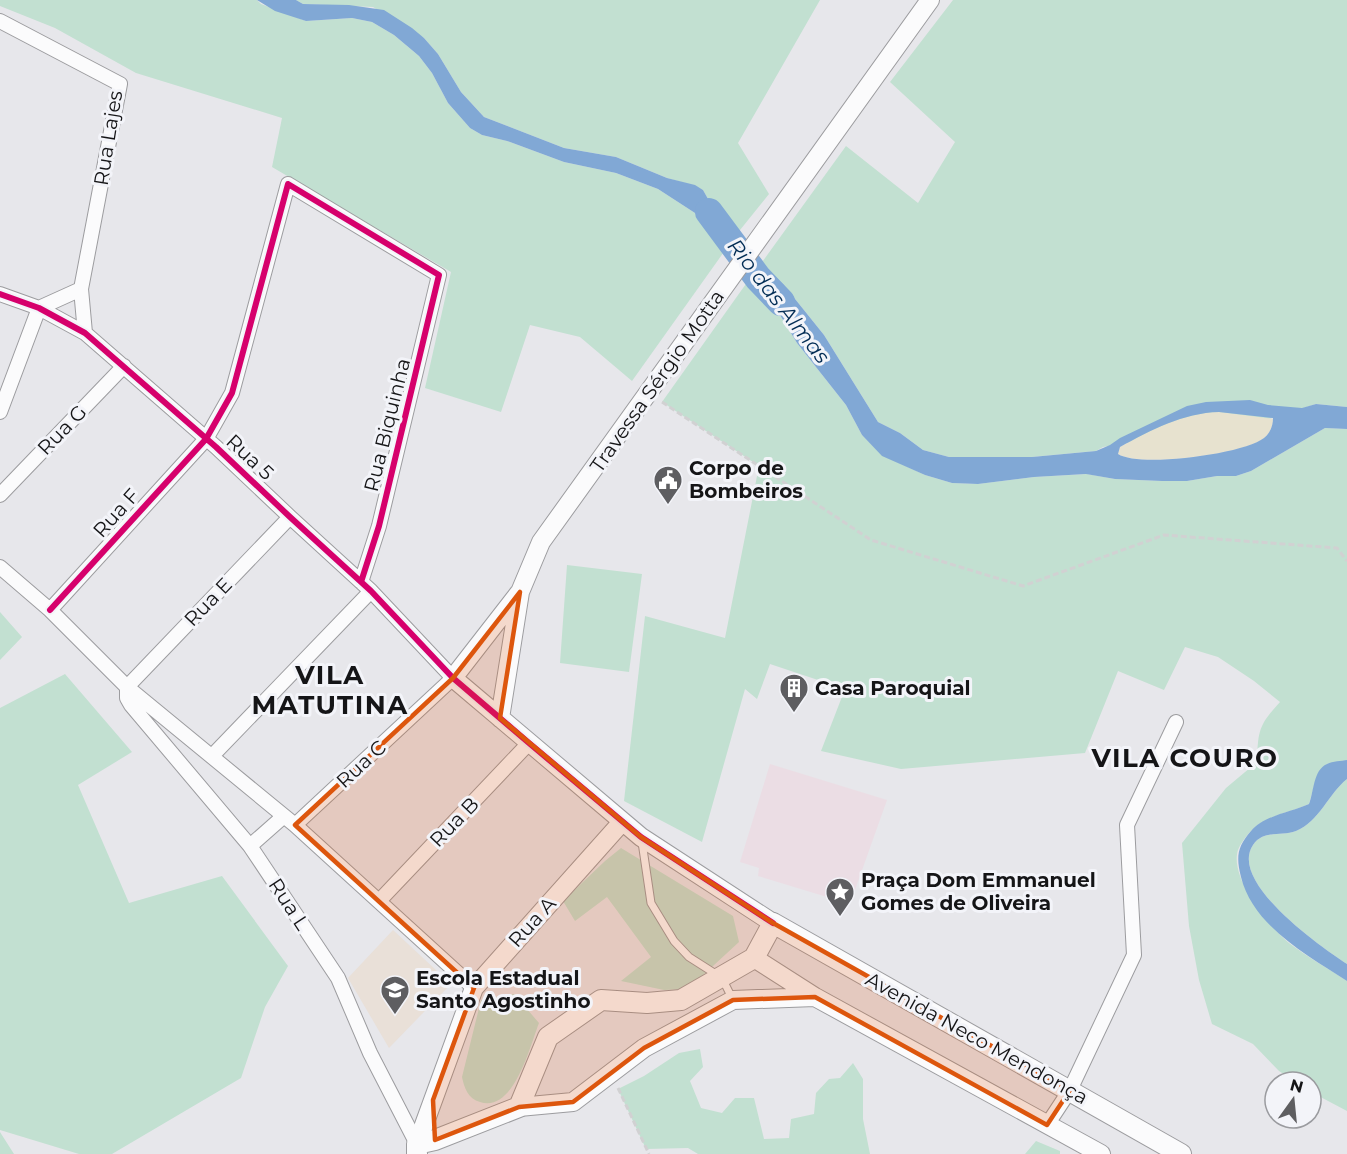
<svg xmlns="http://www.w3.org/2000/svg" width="1347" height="1154" font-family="Montserrat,sans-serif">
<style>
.education{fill:#e9e0d8}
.medical{fill:#ebdde4}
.green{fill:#c2e0d1}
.sand{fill:#e7e2cf}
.water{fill:#81a8d5;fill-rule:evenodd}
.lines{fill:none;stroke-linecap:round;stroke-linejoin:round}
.river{stroke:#81a8d5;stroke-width:28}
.service-casing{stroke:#9c9c9f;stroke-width:9}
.minor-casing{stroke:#9c9c9f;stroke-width:16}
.tertiary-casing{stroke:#9c9c9f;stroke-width:20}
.secondary-casing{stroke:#9c9c9f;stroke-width:22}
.path{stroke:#d1d1d2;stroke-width:3;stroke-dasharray:6 3;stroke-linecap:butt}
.service{stroke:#fbfbfc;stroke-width:7}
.minor{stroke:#fbfbfc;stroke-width:14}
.tertiary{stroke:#fbfbfc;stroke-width:18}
.secondary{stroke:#fbfbfc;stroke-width:20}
.cycleway-casing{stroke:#f3f4f9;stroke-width:10}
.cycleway{stroke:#d6006c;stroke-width:6}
.marked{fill:#dd560d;fill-opacity:0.2;stroke:#dd560d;stroke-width:4.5;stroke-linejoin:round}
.labels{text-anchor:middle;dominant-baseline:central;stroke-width:6;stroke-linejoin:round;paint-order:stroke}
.street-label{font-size:20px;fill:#151517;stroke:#f3f4f9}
.poi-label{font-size:20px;font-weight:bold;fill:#151517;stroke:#f3f4f9;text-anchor:start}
.water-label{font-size:21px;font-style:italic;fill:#032d55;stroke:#f3f4f9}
.district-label{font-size:26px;font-weight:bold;letter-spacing:1.5px;fill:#151517;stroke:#f3f4f9}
</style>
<rect width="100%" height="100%" fill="#e7e7eb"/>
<path class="education" d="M393,930L451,984L389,1048L348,978Z"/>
<path class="medical" d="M770,764L887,800L850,904L758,876L759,868L740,862Z"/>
<path class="green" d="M0,0H257L261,4L306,21L352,18L372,22L394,35L419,56L432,73L448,103L470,128L482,135L507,141L564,162L616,173L658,189L695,213L726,249L632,381L580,337L530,325L501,412L425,388L451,272L272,167L282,118L136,73L55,28L0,6Z
M296,0H820L738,143L769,194L736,235L730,224L712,206L703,190L695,186L667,178L616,157L564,148L484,117L461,92L438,54L424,38L373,7L303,4Z
M953,0H1347V407L1316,404L1273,418L1103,447L1096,451L1032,457L974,458L949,457L923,450L900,433L878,422L824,335L783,284L760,265L846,146L918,203L955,142L890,82Z
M748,281L780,315L797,343L846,405L862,435L882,455L925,475L952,483L978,484L1034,477L1087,474L1115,479L1162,481H1187L1217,476H1236L1251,471L1325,428L1347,429V760L1327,764L1316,779L1309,804C1292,812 1264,816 1251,831C1247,835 1240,844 1238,850C1229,878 1269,926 1289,943C1307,957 1328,968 1347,981V1111L1311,1092V1082H1296L1279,1071L1253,1044L1212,1024L1199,980L1189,926L1182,843L1226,788L1257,762C1258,730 1259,725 1280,702L1254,681L1218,657L1185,647L1164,690L1118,671L1085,753L901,769L821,751L845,689L770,664L757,699L745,689L702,842L624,801L645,616L725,638L759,466L662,402Z
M567,565L642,574L629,672L560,663Z
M0,612L22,637L0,660Z
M65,674L132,752L78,785L129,903L222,876L288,966L265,1007L241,1078L112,1154H79L0,1130V708Z
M1347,779V964C1321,947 1228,882 1253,845C1264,829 1281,837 1296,831C1319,822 1329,793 1347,779Z
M621,848L733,916L739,942L688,989L664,990L621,981L651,957L607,897L575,921L563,901L605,861Z
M514,994L539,1023C530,1046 514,1113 480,1102C468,1099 464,1087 462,1077L481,1000Z
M700,1049L703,1067L690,1081L701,1108L722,1113L735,1098H754L764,1139L789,1138L791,1119L814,1114L816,1093L829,1079L840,1078L853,1063L863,1079V1119L870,1154H698L688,1148L646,1149L618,1089L644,1076L679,1053Z
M0,1132L14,1154H0Z
M1036,1141L1060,1151V1154H1025Z"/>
<path class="sand" d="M1219,412L1273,419C1273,426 1270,434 1263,439C1244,454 1139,468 1118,454L1120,447C1151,430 1183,413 1219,412Z"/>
<path class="water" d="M257,0H296L303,4L349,5L384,10L412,28L424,38L438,54L461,92L484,117L564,148L616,157L667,178L695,185L703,190L712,206L730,224L736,235L726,249L695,213L658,189L616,173L564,162L507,141L482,135L470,128L448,103L432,73L419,56L394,35L372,22L352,18L306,21L275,11Z
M760,265L783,284L824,335L878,422L900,433L923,450L949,457H1032L1096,451L1110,445L1120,438L1187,406L1206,402L1250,400L1268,405L1302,408L1316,404L1347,407V429L1325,428L1251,471L1236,476H1217L1187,481H1162L1115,479L1086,474L1034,477L978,484L952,483L925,475L882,456L862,435L846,405L797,343L780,315L748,281ZM1219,412L1273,418C1273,426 1270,433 1264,438C1244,454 1139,468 1118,454L1120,447C1151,430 1183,413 1219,412Z
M1347,760V779C1329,793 1319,822 1296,831C1281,837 1264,829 1253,845C1228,882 1321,947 1347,964V981C1308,956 1253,926 1241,877C1236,857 1237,847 1251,831C1263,816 1291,812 1309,804C1314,792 1313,770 1327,764C1333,761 1341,761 1347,760Z"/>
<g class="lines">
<path class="river" d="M709,212L758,278L781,302"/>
<g class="service-casing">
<path id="service" d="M642,842L651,903L674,941L689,957L722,978L732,998"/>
</g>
<g class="minor-casing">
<path id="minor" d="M0,21L120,84L81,289L85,333
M0,294L39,308L85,333L216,447L290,517L371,591L453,678L295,825
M0,412L39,308L81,289
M0,495L124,366
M0,567L50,610L127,687L295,825L474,988
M50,610L206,439L232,393L288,184L439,275L379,526L361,582
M127,687V698L131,705L250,846L338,978L370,1053L417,1144
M127,687L290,517
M212,756L371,591
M250,846L284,816
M380,900L529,743
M1047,1125L1070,1090L1134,955L1127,825L1176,722"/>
</g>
<g class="tertiary-casing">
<path id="tertiary" d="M519,593L453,678L641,837L773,923
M500,718L520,592L541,542L930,0
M754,958L815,997L1101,1154
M519,1107L573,1102L644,1048L733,1000L815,997
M417,1144L474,988L622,822"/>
</g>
<g class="secondary-casing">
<path id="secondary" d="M417,1154V1144L435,1140L519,1107L548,1037L601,1000L647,1003L681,1000L754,958L773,923L1181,1154"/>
</g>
<path class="path" d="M662,402L871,540L1023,586L1164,535L1337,548L1347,561
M618,1088L649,1154"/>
<use href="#service" class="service"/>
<use href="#minor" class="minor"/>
<use href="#tertiary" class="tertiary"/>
<use href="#secondary" class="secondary"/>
<g class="cycleway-casing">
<path id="cycleway" d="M0,294L39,308L85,333L216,447L290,517L371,591L453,678L529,743L641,837L773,923
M50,610L206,439L232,393L288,184L439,275L379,526L361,582"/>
</g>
<use href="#cycleway" class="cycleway"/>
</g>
<path class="marked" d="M520,592L500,718L641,837L773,923L1070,1090L1047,1125L815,997L733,1000L644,1048L573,1102L519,1107L435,1140L433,1100L474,988L295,825L453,678Z"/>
<defs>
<g id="civic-pin" transform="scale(1.5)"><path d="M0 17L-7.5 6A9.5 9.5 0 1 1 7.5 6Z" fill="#5e5e61" stroke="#f3f4f9"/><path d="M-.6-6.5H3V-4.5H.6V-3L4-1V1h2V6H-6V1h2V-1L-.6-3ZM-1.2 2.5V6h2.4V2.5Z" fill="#fff"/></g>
<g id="building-pin" transform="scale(1.5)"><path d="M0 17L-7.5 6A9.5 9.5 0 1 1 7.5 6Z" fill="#5e5e61" stroke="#f3f4f9"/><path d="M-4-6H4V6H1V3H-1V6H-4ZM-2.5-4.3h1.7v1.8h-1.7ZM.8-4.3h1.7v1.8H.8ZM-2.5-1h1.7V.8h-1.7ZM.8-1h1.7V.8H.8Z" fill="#fff"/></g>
<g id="sight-pin" transform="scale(1.5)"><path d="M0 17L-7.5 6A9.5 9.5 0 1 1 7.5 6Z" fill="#5e5e61" stroke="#f3f4f9"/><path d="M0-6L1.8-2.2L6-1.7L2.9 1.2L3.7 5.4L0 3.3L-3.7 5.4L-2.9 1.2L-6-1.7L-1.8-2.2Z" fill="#fff"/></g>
<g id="school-pin" transform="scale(1.5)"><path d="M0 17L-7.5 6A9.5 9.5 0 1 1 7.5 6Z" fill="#5e5e61" stroke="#f3f4f9"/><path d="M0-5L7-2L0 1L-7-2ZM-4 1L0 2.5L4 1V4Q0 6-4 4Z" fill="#fff"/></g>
</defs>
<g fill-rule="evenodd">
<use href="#civic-pin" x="668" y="480"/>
<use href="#building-pin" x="794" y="688"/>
<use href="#sight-pin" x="840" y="892"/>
<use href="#school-pin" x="395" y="990"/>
</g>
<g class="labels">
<g class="street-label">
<text transform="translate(108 138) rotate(-81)">Rua Lajes</text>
<text transform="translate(657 381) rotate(-55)">Travessa Sérgio Motta</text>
<text transform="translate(387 425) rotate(-76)">Rua Biquinha</text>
<text transform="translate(62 430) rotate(-46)">Rua G</text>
<text transform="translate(250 457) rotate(43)">Rua 5</text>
<text transform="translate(116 513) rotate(-48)">Rua F</text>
<text transform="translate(208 602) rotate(-46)">Rua E</text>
<text transform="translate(361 764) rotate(-43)">Rua C</text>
<text transform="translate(454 822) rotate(-46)">Rua B</text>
<text transform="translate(289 904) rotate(57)">Rua L</text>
<text transform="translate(532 922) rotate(-48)">Rua A</text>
<text transform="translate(977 1038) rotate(29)">Avenida Neco Mendonça</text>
</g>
<g class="poi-label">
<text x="689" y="468">Corpo de<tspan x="689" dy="23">Bombeiros</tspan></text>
<text x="815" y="688">Casa Paroquial</text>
<text x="861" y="880">Praça Dom Emmanuel<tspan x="861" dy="23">Gomes de Oliveira</tspan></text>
<text x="416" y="978">Escola Estadual<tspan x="416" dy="23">Santo Agostinho</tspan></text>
</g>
<g class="water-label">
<text transform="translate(779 301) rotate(52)">Rio das Almas</text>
</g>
<g class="district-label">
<text x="330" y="675">VILA<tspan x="330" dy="30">MATUTINA</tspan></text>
<text x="1185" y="758">VILA COURO</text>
</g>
</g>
<g transform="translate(1293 1100) rotate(15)"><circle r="28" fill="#f3f4f9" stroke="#9a9b9f" stroke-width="1.5"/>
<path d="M0-4.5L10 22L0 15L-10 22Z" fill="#5e5e61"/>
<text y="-9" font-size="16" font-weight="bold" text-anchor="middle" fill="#151517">N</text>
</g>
</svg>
